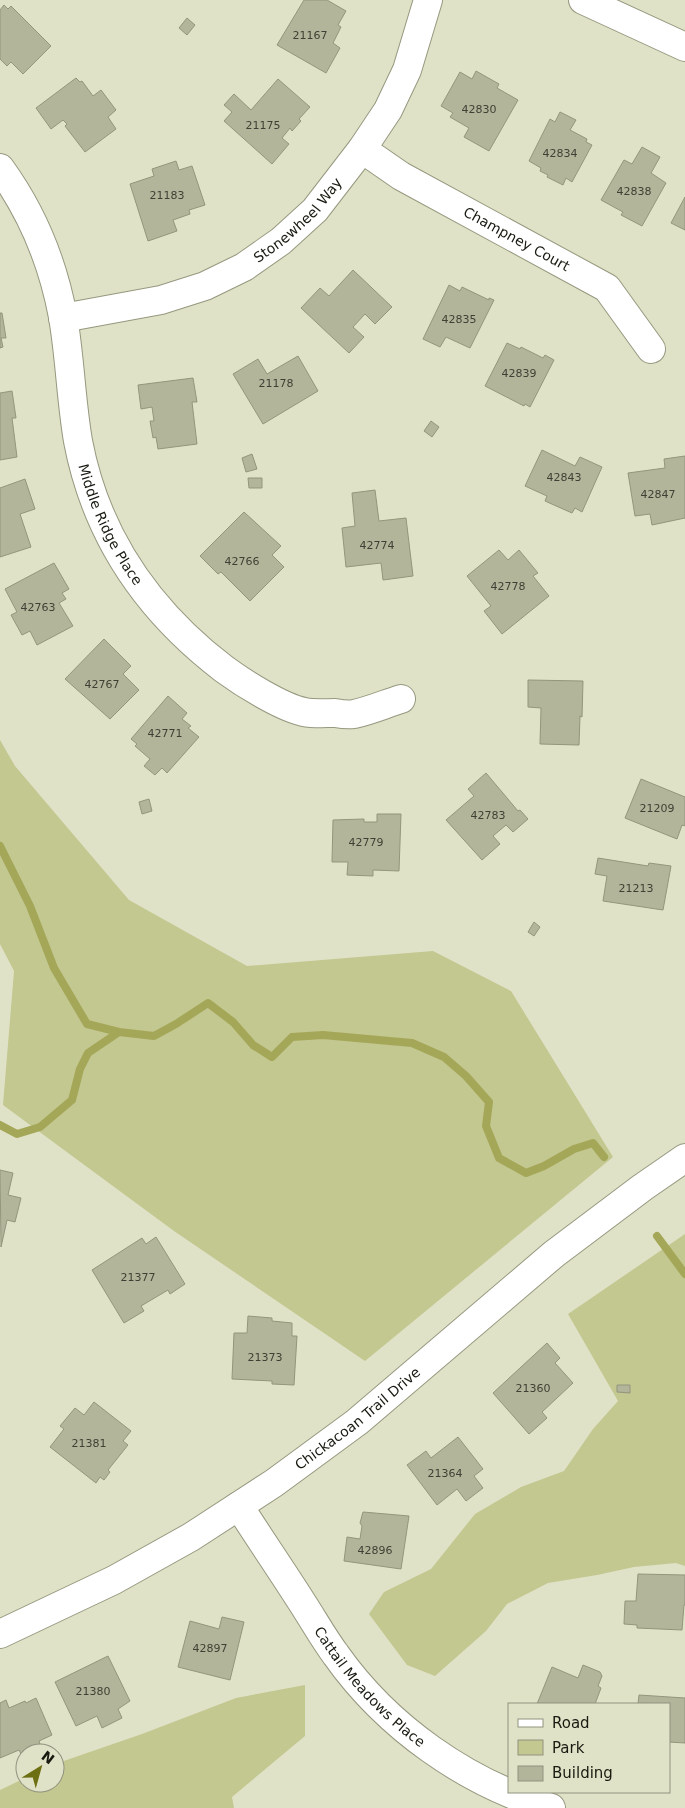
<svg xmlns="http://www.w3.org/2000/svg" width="685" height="1808" font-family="'DejaVu Sans',sans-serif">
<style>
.green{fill:#c3c790}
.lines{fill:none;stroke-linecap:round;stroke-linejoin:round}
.stream{stroke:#a4a757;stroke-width:8}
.building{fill:#b3b59b;stroke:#93957c}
.street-casing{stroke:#96987f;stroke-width:30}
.secondary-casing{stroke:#96987f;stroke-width:30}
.street{stroke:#fff;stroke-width:28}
.secondary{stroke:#fff;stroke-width:28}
.labels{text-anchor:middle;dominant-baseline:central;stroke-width:4.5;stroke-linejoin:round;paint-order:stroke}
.number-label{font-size:11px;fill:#3f4033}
.street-label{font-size:14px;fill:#181910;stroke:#e0e2c7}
</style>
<rect width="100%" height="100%" fill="#e0e2c7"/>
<path class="green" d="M0,740L15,766L129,900L247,966L433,951L511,991L613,1157L365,1361L174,1231L3,1105L14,971L0,944Z
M685,1234V1566L676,1563L634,1567L597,1575L548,1583L507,1604L486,1631L435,1676L407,1665L369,1614L384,1592L431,1569L475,1514L521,1487L564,1471L593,1429L618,1401L568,1314Z
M305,1685V1736L232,1797L234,1808H0V1790L25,1778V1783H55V1764L142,1734L236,1698Z"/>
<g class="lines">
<path class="stream" d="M0,846L30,906L54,968L87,1024L119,1032
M0,1125L17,1134L40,1127L72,1100L80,1069L88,1053L119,1032L154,1036L176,1024L208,1003L233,1022L253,1045L272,1057L292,1037L323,1035L412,1043L444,1057L466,1076L489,1102L486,1126L499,1158L526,1173L544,1166L574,1149L593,1143L604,1157
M657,1236L685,1274"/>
</g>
<path class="building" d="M304,0H327L346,11L338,25L341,27L333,43L340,48L326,73L277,45Z
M4,5L8,9L11,6L51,46L23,74L11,62L7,66L0,59V10Z
M187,18L195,25L187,35L179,28Z
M476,71L499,84L497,88L518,100L489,151L464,137L469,128L450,117L453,113L441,106L460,72L472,79Z
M76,78L80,82L82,81L93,96L101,90L116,110L108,117L116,129L85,152L65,126L67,124L63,120L51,129L36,108Z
M278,79L310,107L299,119L301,121L292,131L290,128L282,138L289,144L272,164L224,121L232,112L224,105L234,94L251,110Z
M560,112L576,120L570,130L587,139L586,142L592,145L572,182L566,178L563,185L547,177L548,175L540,171L541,168L529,161L550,119L555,122Z
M642,147L660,157L651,173L666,183L642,226L621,215L623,212L601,200L624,160L632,164Z
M176,161L179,170L192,166L205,205L189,210L190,214L173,220L177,231L148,241L130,184L154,176L152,169Z
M685,197V230L671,223Z
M353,270L392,307L375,324L365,314L353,327L364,337L349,353L301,308L320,288L329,296Z
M449,285L460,291L462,287L489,300V298L494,300L470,348L446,337L440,347L423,339Z
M0,313H2L6,338H1L3,347L0,348Z
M507,343L520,349L521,347L543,358L545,355L554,360L530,407L525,404L524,406L485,386Z
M298,356L318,391L263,424L233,374L258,359L267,374Z
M193,378L197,402H192L197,444L158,449L156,437L153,438L150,421H154L152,407L141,409L138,385Z
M12,391L16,418H12L17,457L0,460V393Z
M431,421L439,427L432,437L424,431Z
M542,450L575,466L580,457L602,467L582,512L575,508L572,513L545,501L547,496L525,486Z
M252,454L257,469L246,472L242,458Z
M685,456V518L652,525L650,514L635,516L628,473L665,468L664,459Z
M248,478H262V488H249Z
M25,479L35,509L20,514L31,547L0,557V488Z
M375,490L379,521L406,518L413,576L383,580L381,563L346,567L342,528L355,526L352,493Z
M244,512L281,546L272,555L284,567L250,601L221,572L218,574L200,556Z
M499,550L508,560L519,550L538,573L533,576L549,596L502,634L484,611L491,606L467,576Z
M54,563L69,589L62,593L66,599L59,603L73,626L37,645L30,631L22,635L11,615L17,612L5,589Z
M104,639L131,666L123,674L139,690L110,719L65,679Z
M528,680L583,681L582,717L580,716L579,745L540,744L541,708L528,707Z
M168,696L187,713L182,719L191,726L188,728L199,737L167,773L162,768L155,775L144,766L150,759L135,746L137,744L131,739Z
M486,773L518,811L520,810L528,819L513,832L506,825L493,836L500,844L482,860L446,820L474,796L468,789Z
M641,779L685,797V826L682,825L677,839L625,818Z
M149,799L152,811L142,814L139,802Z
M377,814H401L399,871L373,870V876L347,875L348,862H332L333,820L364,819V822H377Z
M598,858L648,866L649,863L671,866L663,910L603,901L607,876L595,874Z
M534,922L540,927L534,936L528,932Z
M0,1170L13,1173L8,1195L21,1198L15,1222L7,1220L1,1247Z
M156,1237L185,1284L170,1294L168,1290L141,1306L144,1311L124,1323L92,1270L142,1238L146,1244Z
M248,1316L272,1318V1321L292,1323V1336H297L294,1385L272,1384V1381L232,1379L234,1333H247Z
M547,1343L560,1358L555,1363L573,1383L542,1412L547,1418L529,1434L493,1393Z
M617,1385H630V1393L617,1392Z
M94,1402L131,1431L123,1441L128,1445L108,1470L110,1472L104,1480L100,1477L96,1483L50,1447L64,1429L60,1426L75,1408L84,1415Z
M458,1437L483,1469L474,1476L483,1488L466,1501L457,1489L437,1505L407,1465L426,1451L431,1458Z
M363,1512L409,1516L401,1569L344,1561L347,1537L360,1539L362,1526L360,1523Z
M638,1574L685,1575V1605H684L682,1630L637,1628V1625L624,1624L625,1601H636Z
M222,1617L244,1622L230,1680L178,1667L190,1621L219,1629Z
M108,1656L130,1701L118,1709L122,1718L102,1728L97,1716L76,1726L55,1682Z
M583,1665L600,1672L602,1676L598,1686L601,1688L595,1704H537L552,1667L578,1678Z
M639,1695L685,1698V1743L669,1742V1704H638Z
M36,1698L52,1735L39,1741L43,1752L25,1753L24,1760L19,1750L0,1758V1703L6,1700L9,1708L25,1701L26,1703Z"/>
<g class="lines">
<g class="street-casing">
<g id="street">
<path id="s1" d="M362,149L401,176L607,288L651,349"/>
<path id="s2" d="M0,168C32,212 53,263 63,317C70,358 71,400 78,441C96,536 148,611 224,669C243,683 281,707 304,712C314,714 325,713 335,713C341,714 348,715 354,714C369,711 385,704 401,699"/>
<path id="s3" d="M63,318L161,300L205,286L244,267L281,241L315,210L362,149L388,110L407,70L428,0"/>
<path id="s4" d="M239,1506C260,1539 282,1571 303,1604C314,1621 324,1639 336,1655C387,1727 466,1783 551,1808"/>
</g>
</g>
<g class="secondary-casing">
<g id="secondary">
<path d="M583,0L685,47"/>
<path id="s5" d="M0,1634L114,1580L191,1537L274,1483L357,1422L554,1254L643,1187L685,1158"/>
</g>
</g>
<use href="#street" class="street"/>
<use href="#secondary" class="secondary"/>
</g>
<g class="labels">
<g class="number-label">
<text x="310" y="35">21167</text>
<text x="479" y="109">42830</text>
<text x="263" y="125">21175</text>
<text x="560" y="153">42834</text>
<text x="634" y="191">42838</text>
<text x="167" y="195">21183</text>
<text x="459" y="319">42835</text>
<text x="519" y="373">42839</text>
<text x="276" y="383">21178</text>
<text x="564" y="477">42843</text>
<text x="658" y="494">42847</text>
<text x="377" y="545">42774</text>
<text x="242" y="561">42766</text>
<text x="508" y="586">42778</text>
<text x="38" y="607">42763</text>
<text x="102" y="684">42767</text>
<text x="165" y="733">42771</text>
<text x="657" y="808">21209</text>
<text x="488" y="815">42783</text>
<text x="366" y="842">42779</text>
<text x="636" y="888">21213</text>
<text x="138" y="1277">21377</text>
<text x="265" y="1357">21373</text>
<text x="533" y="1388">21360</text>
<text x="89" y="1443">21381</text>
<text x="445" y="1473">21364</text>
<text x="375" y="1550">42896</text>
<text x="210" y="1648">42897</text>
<text x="93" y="1691">21380</text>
</g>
<g class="street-label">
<text stroke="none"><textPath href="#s3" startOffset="261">Stonewheel Way</textPath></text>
<text stroke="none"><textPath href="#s1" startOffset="179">Champney Court</textPath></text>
<text stroke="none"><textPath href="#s2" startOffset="378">Middle Ridge Place</textPath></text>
<text stroke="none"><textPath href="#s5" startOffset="419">Chickacoan Trail Drive</textPath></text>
<text stroke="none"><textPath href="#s4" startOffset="224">Cattail Meadows Place</textPath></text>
</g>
</g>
<rect x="508" y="1703" width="162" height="90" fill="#e0e2c7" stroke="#90927e"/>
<rect x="518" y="1719" width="25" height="8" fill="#ffffff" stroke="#90927e"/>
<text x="552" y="1728" font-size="15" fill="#181910">Road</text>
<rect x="518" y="1740" width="25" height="15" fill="#c3c790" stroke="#90927e"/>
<text x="552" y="1753" font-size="15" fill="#181910">Park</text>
<rect x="518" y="1766" width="25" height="15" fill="#b3b59b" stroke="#90927e"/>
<text x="552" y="1778" font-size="15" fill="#181910">Building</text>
<g transform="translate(40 1768) rotate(37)"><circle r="24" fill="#e0e2c7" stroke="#90927e"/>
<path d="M0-4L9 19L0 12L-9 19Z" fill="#6d6f13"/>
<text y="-8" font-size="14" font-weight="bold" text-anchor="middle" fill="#181910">N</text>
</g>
</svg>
